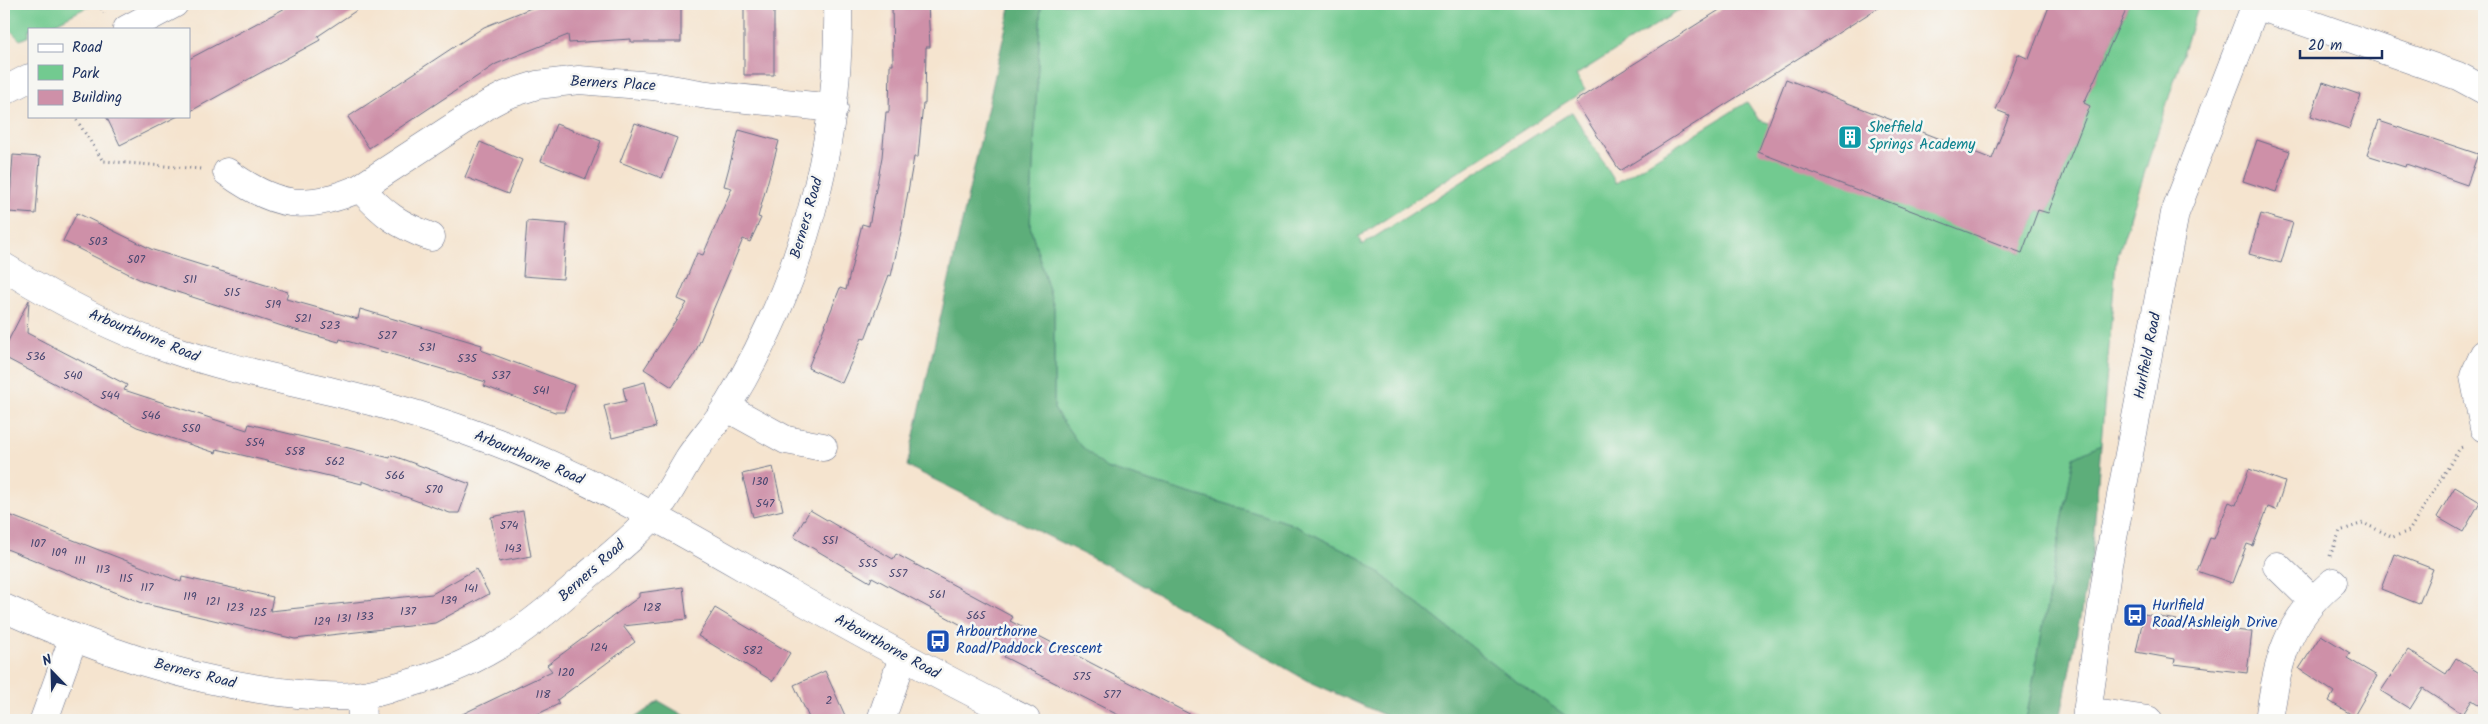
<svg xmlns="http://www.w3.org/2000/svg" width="2488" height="724" font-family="Kalam,sans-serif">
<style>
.green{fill:#72ca90;stroke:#467c77}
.forest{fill:#5dae7a;stroke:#3c6e6c}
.building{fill:#ce90a8}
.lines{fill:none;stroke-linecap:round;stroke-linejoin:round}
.minor-casing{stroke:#676e86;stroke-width:29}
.path{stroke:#676e86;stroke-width:3;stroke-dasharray:1 4;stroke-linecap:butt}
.minor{stroke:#fff;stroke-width:28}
.labels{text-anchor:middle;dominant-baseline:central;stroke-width:5;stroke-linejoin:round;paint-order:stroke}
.number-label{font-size:12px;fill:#484770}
.street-label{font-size:15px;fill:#1b2f5e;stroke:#f6f6f2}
.culture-label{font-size:15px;fill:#0d838f;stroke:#f6f6f2;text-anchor:start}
.transit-label{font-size:15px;fill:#164399;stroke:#f6f6f2;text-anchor:start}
</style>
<rect width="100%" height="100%" fill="#f6f6f2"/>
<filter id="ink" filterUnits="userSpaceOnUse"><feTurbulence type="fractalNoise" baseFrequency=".02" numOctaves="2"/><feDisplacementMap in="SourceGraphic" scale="10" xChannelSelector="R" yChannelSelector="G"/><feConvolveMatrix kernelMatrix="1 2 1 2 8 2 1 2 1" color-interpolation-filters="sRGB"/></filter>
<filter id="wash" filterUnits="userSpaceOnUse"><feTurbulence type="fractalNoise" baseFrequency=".0096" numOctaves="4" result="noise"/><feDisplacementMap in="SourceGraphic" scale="20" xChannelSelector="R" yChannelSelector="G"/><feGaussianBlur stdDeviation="1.12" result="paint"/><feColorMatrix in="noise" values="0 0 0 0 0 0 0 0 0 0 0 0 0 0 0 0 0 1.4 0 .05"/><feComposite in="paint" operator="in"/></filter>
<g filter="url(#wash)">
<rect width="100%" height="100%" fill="#f5e4cf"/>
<path class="green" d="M4,4H93L44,29H29V36L20,40L4,24Z
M1041,4H1689L1576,75L1585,90L1358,237L1362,245L1572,112L1616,183L1747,102L1759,120L1769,123L2021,253L2038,210L2048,213L2089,106L2077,101L2090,89L2129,4H2199L2116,261L2101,444L2074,457L2026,720H1572L1507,675L1359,557L1289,523L1106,468L1078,443L1054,409V308L1030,226Z"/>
<path class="forest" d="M1011,4H1041L1030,226L1054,308V409L1078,443L1106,468L1289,523L1359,557L1507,675L1572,720H1395L1306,680L1116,570L907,466Z
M2101,444L2092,556L2060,720H2026L2074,457Z
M659,701L692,720H632Z"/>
<g id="blocks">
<path class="building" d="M293,4H366L318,36L320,40L189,112V59Z
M541,4H681V42H631V39L569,43L568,35L496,64L369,148L348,117L484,27Z
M744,4H774V75H744Z
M892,4H928L930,47H926L925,104H923L918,157H914L901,232L891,276L889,275L865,339L862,338L842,383L808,368L840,288L846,290L862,224L869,226L882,157L886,112H889L890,65H893Z
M1729,4H1884L1620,171L1575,101Z
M2050,4H2129L2084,103L2090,106L2048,213L2038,210L2022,253L1758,152L1786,79L1992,159L2009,115L1996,110L2018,54L2029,59Z
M2323,82L2361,95L2349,129L2311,116Z
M106,116H178L120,145Z
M2379,121L2478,154L2467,185L2406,164L2405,167L2367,155Z
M635,123L677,138L662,178L620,162Z
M556,124L601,141L586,179L541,161Z
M739,130L779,141L758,217L761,218L750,242L743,239L695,353L672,387L644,369L687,303L678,299L697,253L703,255L732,188L724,186Z
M2257,140L2290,151L2276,192L2243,181Z
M480,142L522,160L508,194L465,177Z
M13,155L40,157L36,214L9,212Z
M77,213L153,250L288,292L286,299L358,319L360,309L482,345L481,350L574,385L564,412H555L484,386L486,382L340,339L339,342L285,327L143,281L63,241Z
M2261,214L2293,223L2281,263L2249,254Z
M527,221L567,224L563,279L523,276Z
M29,300L27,333L127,385L124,390L247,430L249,424L390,458L391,455L470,484L459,513H450L362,481V484L217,449L216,453L137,427L4,357V349Z
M645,382L656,427L612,438L604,406L626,401L623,388Z
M773,467L783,510L753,517L742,474Z
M2249,469L2285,482L2276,510L2268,507L2253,546L2247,544L2232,583L2197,571L2210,538L2214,539L2229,502L2236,505Z
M2455,487L2480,502L2463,532L2437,517Z
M810,510L893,559L896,554L1013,617L1010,621L1201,720H1128L1004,657L1008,650L872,577L870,582L794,537Z
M523,511L531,556L499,562L491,517Z
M4,513L181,582L182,577L273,597L270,611L432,594L476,569L489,594L435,623L295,639L145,604L4,548Z
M2394,554L2433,569L2419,604L2381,589Z
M683,587L687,619L623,626L635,642L557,700L559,704L525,720H450L552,671L547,665L639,597V593Z
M715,608L790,653L773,681L698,636Z
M2144,614L2176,620L2175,623L2252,632L2247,673L2174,664L2175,659L2136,652Z
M2321,635L2350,653L2347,658L2377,676L2354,716L2329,701L2334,692L2299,669Z
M2408,650L2446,674L2456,658L2484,676V708L2472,700L2463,714L2423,688L2410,709L2381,691Z
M825,671L835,693L847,720H810L794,685Z"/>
</g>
</g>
<g filter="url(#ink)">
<use href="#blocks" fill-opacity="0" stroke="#676e86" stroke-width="1"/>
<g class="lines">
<g class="minor-casing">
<path id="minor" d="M2256,5L2458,76L2484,90
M127,29L174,4
M4,91L29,78
M227,172C275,207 305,212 360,188L489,104L506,95L537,85L579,80L653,86L707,95L834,108
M360,188C385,215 397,224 431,237
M4,267C56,299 112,329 171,349C224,368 280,379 334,392C389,405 444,422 496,442C598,481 692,538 787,592C866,637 945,679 1026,720
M2484,354L2474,376L2484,428
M726,407L786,440L823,447
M2277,566L2312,600
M4,608C96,650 196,684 298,694C318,696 341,698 362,695C374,694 387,689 399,686C476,667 522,634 580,582C602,562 638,535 655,513C668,496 678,476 689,458C701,440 716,424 727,406C800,287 841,144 838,4
M361,696L362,720
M2087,711L2148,720
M44,720L73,639
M881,720L903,657
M2086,720L2108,564L2175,213L2256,4
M2269,720C2278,661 2285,623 2333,582"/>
</g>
<path class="path" d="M99,4L104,13
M74,116L103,161L201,169
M2330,556L2340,531L2363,523L2393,537L2409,531L2460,448L2465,446"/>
<use href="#minor" class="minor"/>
</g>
</g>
<defs>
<g id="building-square" transform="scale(1.25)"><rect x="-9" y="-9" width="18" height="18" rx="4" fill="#0f9aa8" stroke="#f6f6f2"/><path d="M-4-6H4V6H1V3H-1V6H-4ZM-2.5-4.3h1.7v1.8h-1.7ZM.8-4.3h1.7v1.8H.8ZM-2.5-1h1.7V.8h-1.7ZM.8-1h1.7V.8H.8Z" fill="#fff"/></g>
<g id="bus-square" transform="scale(1.25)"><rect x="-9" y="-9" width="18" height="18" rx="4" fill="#1a4fb4" stroke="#f6f6f2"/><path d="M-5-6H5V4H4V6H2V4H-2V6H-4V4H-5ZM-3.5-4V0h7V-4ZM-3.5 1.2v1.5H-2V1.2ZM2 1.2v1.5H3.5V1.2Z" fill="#fff"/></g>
</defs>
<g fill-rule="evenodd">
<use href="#building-square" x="1850" y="137"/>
<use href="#bus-square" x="2135" y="615"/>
<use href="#bus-square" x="938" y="641"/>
</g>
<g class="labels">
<g class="number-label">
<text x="98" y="241">503</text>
<text x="136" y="259">507</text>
<text x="190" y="279">511</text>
<text x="232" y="292">515</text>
<text x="273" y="304">519</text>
<text x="303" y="318">521</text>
<text x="330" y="325">523</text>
<text x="387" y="335">527</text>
<text x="427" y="347">531</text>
<text x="36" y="356">536</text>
<text x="467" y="358">535</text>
<text x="73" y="375">540</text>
<text x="501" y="375">537</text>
<text x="541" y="390">541</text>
<text x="110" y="395">544</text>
<text x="151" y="415">546</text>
<text x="191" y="428">550</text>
<text x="255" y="442">554</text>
<text x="295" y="451">558</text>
<text x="335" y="461">562</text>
<text x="395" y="475">566</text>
<text x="760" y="481">130</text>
<text x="434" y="489">570</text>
<text x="765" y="503">547</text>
<text x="509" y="525">574</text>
<text x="830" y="540">551</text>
<text x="38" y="543">107</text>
<text x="513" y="548">143</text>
<text x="59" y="552">109</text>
<text x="80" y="560">111</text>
<text x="868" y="563">555</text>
<text x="103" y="569">113</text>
<text x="898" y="573">557</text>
<text x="126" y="578">115</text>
<text x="147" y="587">117</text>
<text x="471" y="588">141</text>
<text x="937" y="594">561</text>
<text x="190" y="596">119</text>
<text x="449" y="600">139</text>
<text x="213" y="601">121</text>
<text x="235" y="607">123</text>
<text x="652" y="607">128</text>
<text x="408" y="611">137</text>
<text x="258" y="612">125</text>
<text x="976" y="615">565</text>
<text x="365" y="616">133</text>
<text x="344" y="618">131</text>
<text x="322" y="621">129</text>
<text x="599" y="647">124</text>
<text x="753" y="650">582</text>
<text x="566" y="672">120</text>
<text x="1082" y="676">575</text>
<text x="543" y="694">118</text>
<text x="1112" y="694">577</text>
<text x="829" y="700">2</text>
</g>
<g class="street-label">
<text transform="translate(613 84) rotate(3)">Berners Place</text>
<text transform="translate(807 218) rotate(-74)">Berners Road</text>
<text transform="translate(144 336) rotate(22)">Arbourthorne Road</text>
<text transform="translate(2148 356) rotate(-79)">Hurlfield Road</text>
<text transform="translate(529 458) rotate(23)">Arbourthorne Road</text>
<text transform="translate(592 571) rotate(-42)">Berners Road</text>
<text transform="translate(887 647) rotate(29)">Arbourthorne Road</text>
<text transform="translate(195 674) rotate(14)">Berners Road</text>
</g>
<g class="culture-label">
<text x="1868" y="128">Sheffield<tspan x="1868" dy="17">Springs Academy</tspan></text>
</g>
<g class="transit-label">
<text x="2152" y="606">Hurlfield<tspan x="2152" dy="17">Road/Ashleigh Drive</tspan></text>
<text x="956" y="632">Arbourthorne<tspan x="956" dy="17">Road/Paddock Crescent</tspan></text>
</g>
</g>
<rect width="2488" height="724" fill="none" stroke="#f6f6f2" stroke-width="20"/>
<rect x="28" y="28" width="162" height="90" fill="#f6f6f2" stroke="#9ea6b7"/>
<rect x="38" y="44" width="25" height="8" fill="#ffffff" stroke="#9ea6b7"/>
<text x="72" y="52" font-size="15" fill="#1b2f5e">Road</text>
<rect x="38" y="65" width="25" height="15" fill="#72ca90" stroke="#9ea6b7"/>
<text x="72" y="78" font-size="15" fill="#1b2f5e">Park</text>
<rect x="38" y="90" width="25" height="15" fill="#ce90a8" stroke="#9ea6b7"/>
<text x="72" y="102" font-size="15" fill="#1b2f5e">Building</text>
<g transform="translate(52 672) rotate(337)" stroke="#f6f6f2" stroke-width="4" paint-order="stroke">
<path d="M0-4L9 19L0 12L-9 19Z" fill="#1b2f5e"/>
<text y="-8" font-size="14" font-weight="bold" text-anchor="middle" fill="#1b2f5e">N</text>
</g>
<path d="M2300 50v8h82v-8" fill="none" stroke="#1b2f5e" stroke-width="2.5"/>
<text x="2308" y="50" font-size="15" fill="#1b2f5e" stroke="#f6f6f2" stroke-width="4" paint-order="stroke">20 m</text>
</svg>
